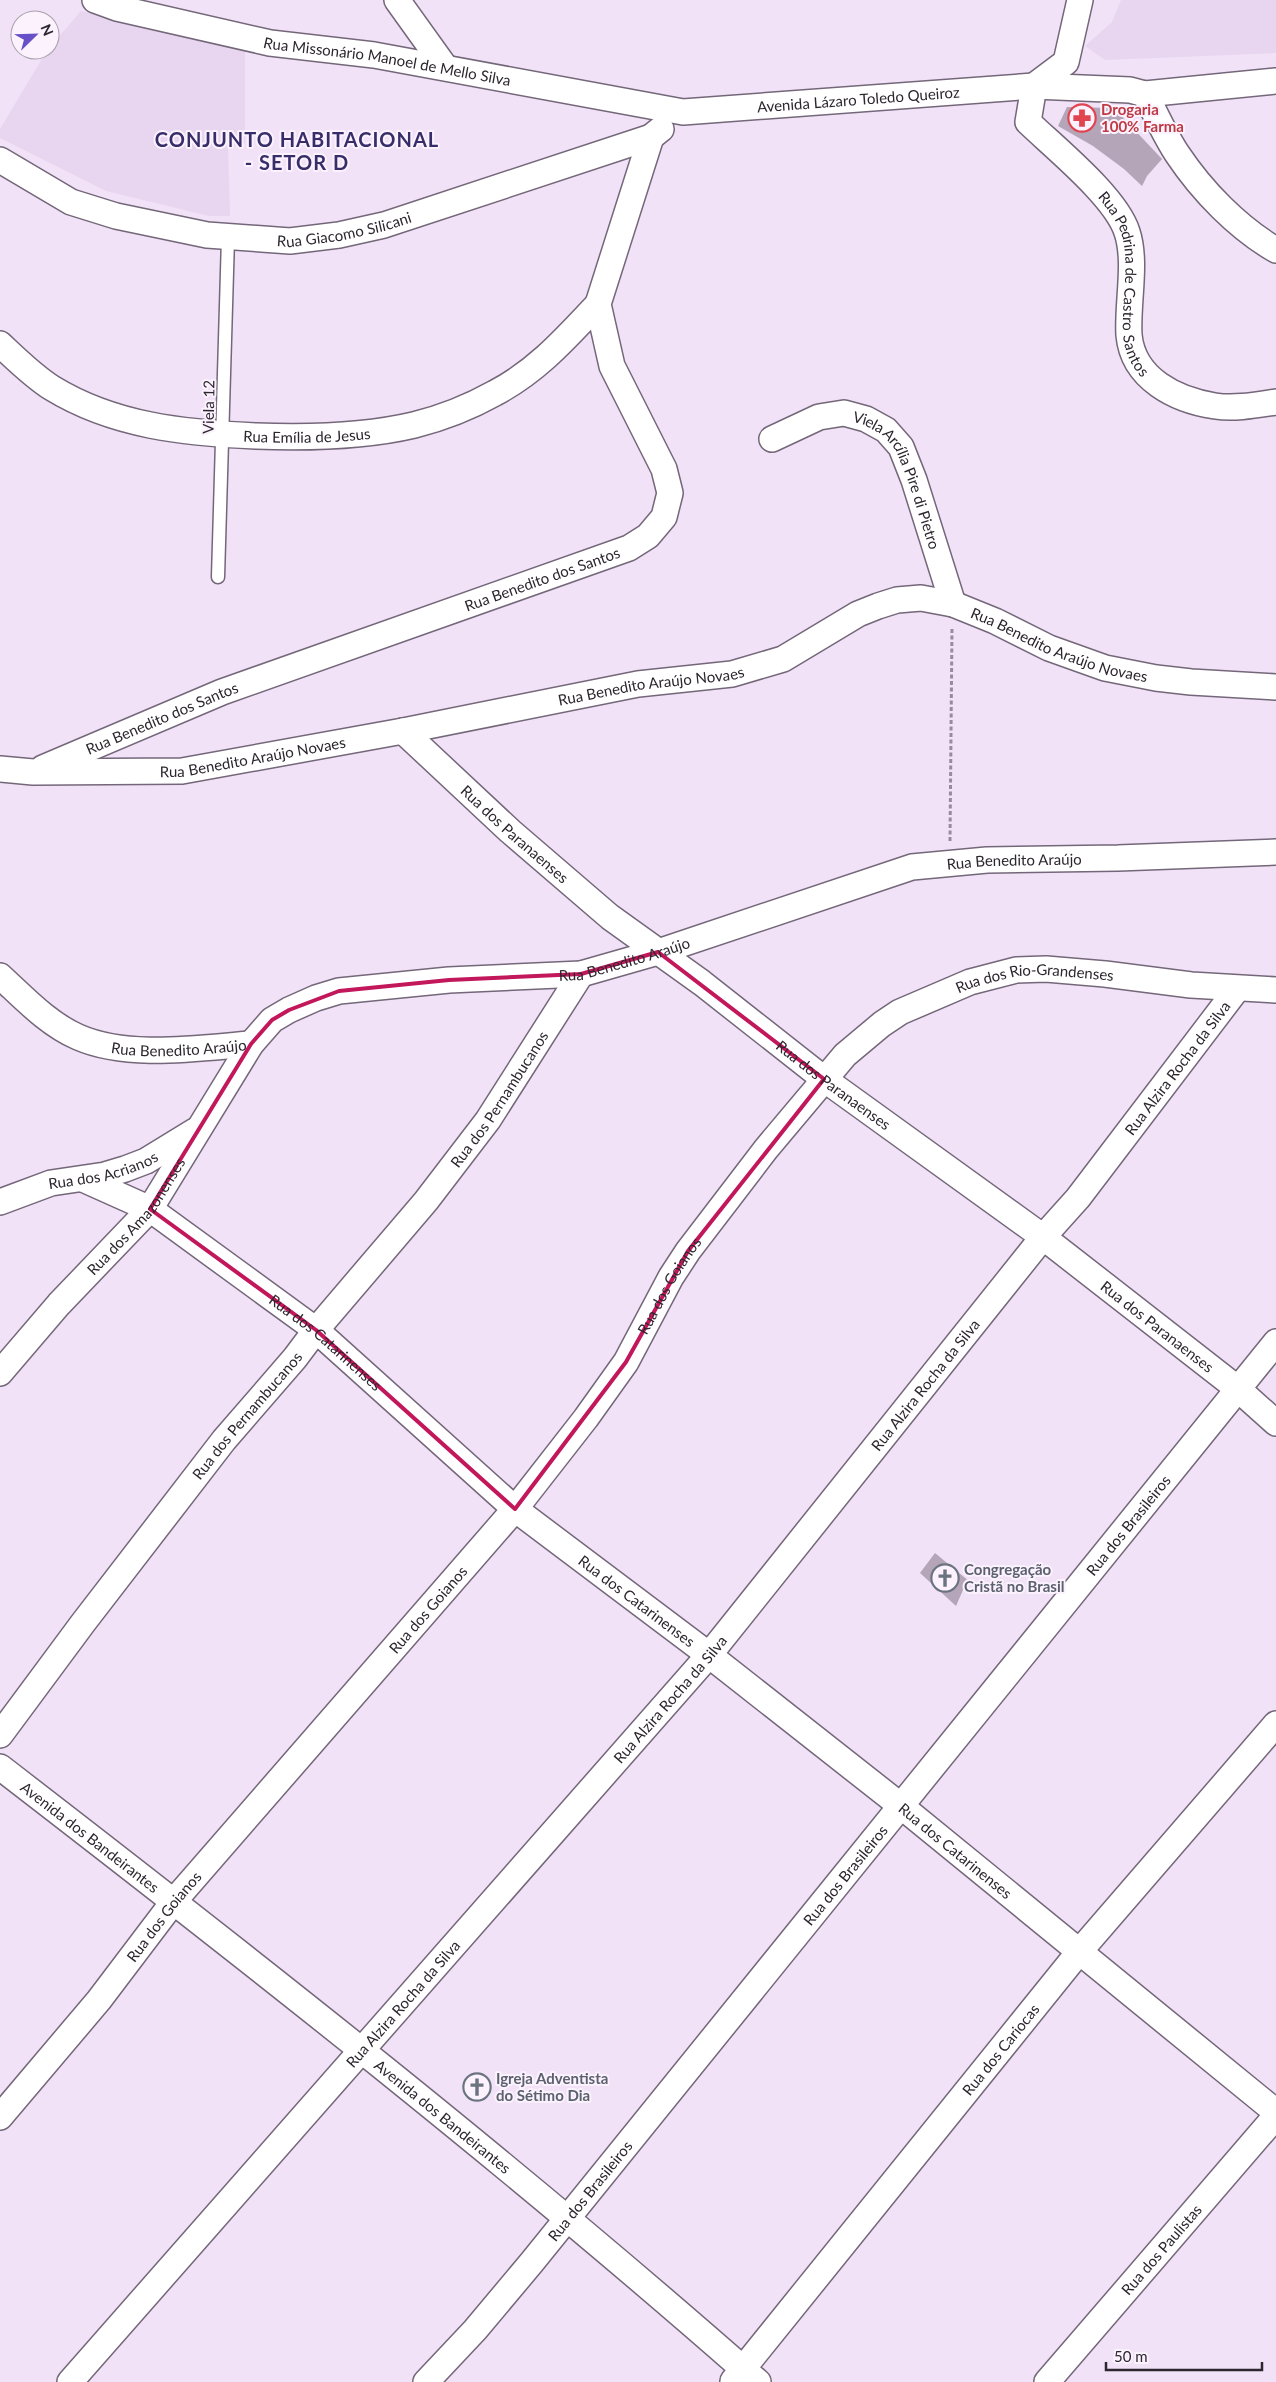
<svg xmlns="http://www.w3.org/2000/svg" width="1276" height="2382" font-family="Lato,sans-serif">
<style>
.built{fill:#e8d5f0}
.building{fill:#b4a5b9}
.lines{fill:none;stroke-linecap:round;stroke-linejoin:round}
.service-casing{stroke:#746779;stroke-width:15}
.minor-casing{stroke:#746779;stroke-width:28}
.path{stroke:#978c9b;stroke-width:3;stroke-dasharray:4 2.5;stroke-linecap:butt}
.service{stroke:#fff;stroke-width:12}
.minor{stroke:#fff;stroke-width:25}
.marked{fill:none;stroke:#c2185b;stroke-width:4;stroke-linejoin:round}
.labels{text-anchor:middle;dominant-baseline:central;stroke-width:4;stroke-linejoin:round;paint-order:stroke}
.street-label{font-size:15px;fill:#2c262e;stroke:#fbf2fe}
.health-label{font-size:15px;font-weight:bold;fill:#be3a42;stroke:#fbf2fe;text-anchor:start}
.worship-label{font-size:15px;font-weight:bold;fill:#5b616d;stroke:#fbf2fe;text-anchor:start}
.district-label{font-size:20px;font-weight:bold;letter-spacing:1px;fill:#372e69;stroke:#fbf2fe}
</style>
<rect width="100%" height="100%" fill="#f1e2f7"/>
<path class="built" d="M1121,0H1276V53L1105,60L1085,46L1112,22Z
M81,11L245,49V143L228,147L230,216H209L106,191L0,138V129L46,52L50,50V47Z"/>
<path class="building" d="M1067,107L1114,108L1162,159L1147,176L1142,186L1124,169L1093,146L1058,126Z
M935,1553L970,1582L963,1590L956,1606L920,1573Z"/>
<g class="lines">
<g class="service-casing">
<path id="service" d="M218,577L228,238"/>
</g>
<g class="minor-casing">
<g id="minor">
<path id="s1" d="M95,0L117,8L270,43L374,55L683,112L1034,86L1130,90L1145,94L1276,81"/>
<path d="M397,0L445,67"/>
<path id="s2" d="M1034,86L1028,122C1055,148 1116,197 1127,232C1137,262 1127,303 1129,335C1133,379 1176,400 1215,406C1235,409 1256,405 1276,402"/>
<path d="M1034,86L1066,62L1080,0"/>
<path d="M1145,94C1156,114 1165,136 1178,155C1202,191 1238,228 1276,250"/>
<path id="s3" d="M0,160L71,202L116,216L207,235L290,241L339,235L384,225L651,137L661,129"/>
<path id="s4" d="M0,344C16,359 33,376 52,388C114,426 185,433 256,436C309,438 363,437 414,425C442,418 470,407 495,393C537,371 566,338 598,304"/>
<path id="s5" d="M772,439L819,417L844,413L866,419L886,430L901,447L914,480L953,604"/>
<path id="s6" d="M403,731L510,831L610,917L702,983L824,1079L1043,1237L1238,1389L1276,1423"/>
<path id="s7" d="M43,768L222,692L629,548L648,536L664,517L670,493L664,469L612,366L598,304L651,137"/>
<path id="s8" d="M0,769L33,772L182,771L403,731L638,684L732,674L783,659L858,614L878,606L897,600L921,598L953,604L995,621L1049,648L1105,668L1156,678L1191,682L1276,687"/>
<path id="s9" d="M0,976C24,998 48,1024 78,1037C128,1059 198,1048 251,1044"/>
<path id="s10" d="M83,1179L150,1209L316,1330L515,1509L709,1655L901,1806L1276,2112"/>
<path id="s11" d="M0,1202L51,1183L105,1175L125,1169L146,1161L195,1131"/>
<path id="s12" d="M0,1373L59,1304L150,1209L251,1044L272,1020L289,1010L316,998L339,991L449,980L581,974L658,952L912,867L987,860L1118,858L1276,852"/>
<path id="s13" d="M0,1735L83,1623L224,1440L295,1358L316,1330L426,1201L488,1120L581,974"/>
<path id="s14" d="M0,1767C258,1966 514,2167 758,2382"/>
<path id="s15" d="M0,2117L99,2000L174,1901L515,1509L586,1418L626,1362L671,1277L688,1251L766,1149L845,1055L882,1024L900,1012L970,982L1016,970L1046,969L1105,974L1191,985L1276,990"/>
<path id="s16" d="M733,2381L1079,1952L1276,1724"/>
<path id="s17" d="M70,2382L709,1655L1043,1237L1078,1198L1237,989"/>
<path id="s18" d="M426,2382L475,2330L532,2262L1276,1342"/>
<path id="s19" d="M1047,2382L1276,2116"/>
</g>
</g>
<path class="path" d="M950,841L952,627"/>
<use href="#service" class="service"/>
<use href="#minor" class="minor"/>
</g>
<path class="marked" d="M658,952L824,1079L688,1251L626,1362L515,1509L316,1330L150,1209L251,1044L272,1020L289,1010L339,991L449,980L581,974Z"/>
<defs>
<g id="pharmacy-ring" transform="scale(1.4375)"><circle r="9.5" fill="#fbf2fe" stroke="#e0444e" stroke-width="1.5"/><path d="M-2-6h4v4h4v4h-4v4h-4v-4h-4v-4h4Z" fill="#e0444e"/></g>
<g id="church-ring" transform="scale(1.4375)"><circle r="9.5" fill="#fbf2fe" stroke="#6b7280" stroke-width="1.5"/><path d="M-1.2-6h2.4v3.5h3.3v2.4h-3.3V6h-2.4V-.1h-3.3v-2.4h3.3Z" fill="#6b7280"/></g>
</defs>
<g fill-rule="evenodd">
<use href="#pharmacy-ring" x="1082" y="118"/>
<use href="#church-ring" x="945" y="1578"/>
<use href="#church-ring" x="477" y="2087"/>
</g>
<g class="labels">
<g class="street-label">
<text stroke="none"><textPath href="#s1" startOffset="299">Rua Missonário Manoel de Mello Silva</textPath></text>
<text stroke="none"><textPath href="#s1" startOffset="775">Avenida Lázaro Toledo Queiroz</textPath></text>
<text stroke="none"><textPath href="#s3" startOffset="361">Rua Giacomo Silicani</textPath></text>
<text stroke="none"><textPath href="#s2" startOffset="236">Rua Pedrina de Castro Santos</textPath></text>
<text transform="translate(208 407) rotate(-89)">Viela 12</text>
<text stroke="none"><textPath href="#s4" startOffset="331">Rua Emília de Jesus</textPath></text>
<text stroke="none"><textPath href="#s5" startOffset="170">Viela Arcília Pire di Pietro</textPath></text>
<text stroke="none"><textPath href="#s7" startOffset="534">Rua Benedito dos Santos</textPath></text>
<text stroke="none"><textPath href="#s8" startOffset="1094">Rua Benedito Araújo Novaes</textPath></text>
<text stroke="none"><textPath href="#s8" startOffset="659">Rua Benedito Araújo Novaes</textPath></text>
<text stroke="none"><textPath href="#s7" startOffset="129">Rua Benedito dos Santos</textPath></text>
<text stroke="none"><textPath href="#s8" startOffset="254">Rua Benedito Araújo Novaes</textPath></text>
<text stroke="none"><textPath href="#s6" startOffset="152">Rua dos Paranaenses</textPath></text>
<text stroke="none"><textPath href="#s12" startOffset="1214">Rua Benedito Araújo</textPath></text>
<text stroke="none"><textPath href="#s12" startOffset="809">Rua Benedito Araújo</textPath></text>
<text stroke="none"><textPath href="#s15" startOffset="1571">Rua dos Rio-Grandenses</textPath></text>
<text stroke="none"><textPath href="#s9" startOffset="202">Rua Benedito Araújo</textPath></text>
<text stroke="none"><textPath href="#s17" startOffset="1719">Rua Alzira Rocha da Silva</textPath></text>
<text stroke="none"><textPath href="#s6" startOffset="558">Rua dos Paranaenses</textPath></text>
<text stroke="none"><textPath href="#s13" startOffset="809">Rua dos Pernambucanos</textPath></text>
<text stroke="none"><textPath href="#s11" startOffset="108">Rua dos Acrianos</textPath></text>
<text stroke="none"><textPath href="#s12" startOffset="208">Rua dos Amazonenses</textPath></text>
<text stroke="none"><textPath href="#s15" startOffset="1069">Rua dos Goianos</textPath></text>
<text stroke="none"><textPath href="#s6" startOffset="962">Rua dos Paranaenses</textPath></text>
<text stroke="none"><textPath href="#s10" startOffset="294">Rua dos Catarinenses</textPath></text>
<text stroke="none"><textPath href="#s17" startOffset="1314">Rua Alzira Rocha da Silva</textPath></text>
<text stroke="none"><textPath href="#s13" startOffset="404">Rua dos Pernambucanos</textPath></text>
<text stroke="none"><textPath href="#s18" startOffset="1108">Rua dos Brasileiros</textPath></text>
<text stroke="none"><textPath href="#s10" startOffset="699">Rua dos Catarinenses</textPath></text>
<text stroke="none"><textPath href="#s15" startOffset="664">Rua dos Goianos</textPath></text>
<text stroke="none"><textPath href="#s17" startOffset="909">Rua Alzira Rocha da Silva</textPath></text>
<text stroke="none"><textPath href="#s14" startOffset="114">Avenida dos Bandeirantes</textPath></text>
<text stroke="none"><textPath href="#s10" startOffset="1104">Rua dos Catarinenses</textPath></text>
<text stroke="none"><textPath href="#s18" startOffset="658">Rua dos Brasileiros</textPath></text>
<text stroke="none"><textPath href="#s15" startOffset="259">Rua dos Goianos</textPath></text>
<text stroke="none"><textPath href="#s17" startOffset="504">Rua Alzira Rocha da Silva</textPath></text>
<text stroke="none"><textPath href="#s16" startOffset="426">Rua dos Cariocas</textPath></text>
<text stroke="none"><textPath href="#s14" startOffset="564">Avenida dos Bandeirantes</textPath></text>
<text stroke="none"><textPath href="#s18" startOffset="252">Rua dos Brasileiros</textPath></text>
<text stroke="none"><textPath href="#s19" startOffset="175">Rua dos Paulistas</textPath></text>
</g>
<g class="health-label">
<text x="1101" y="109">Drogaria<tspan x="1101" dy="17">100% Farma</tspan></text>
</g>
<g class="worship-label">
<text x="964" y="1569">Congregação<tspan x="964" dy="17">Cristã no Brasil</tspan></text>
<text x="496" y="2078">Igreja Adventista<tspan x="496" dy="17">do Sétimo Dia</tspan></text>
</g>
<g class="district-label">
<text x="297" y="139">CONJUNTO HABITACIONAL<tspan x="297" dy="23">- SETOR D</tspan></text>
</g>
</g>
<g transform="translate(35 35) rotate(67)"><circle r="24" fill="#fbf2fe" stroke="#a8a0ab"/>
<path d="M0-4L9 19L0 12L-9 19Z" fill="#674fc8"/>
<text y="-8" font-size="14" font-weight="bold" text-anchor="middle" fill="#2c262e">N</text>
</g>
<path d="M1106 2362v8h156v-8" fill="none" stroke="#2c262e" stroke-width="2.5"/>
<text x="1114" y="2362" font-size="15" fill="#2c262e" stroke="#fbf2fe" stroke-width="4" paint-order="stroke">50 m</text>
</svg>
